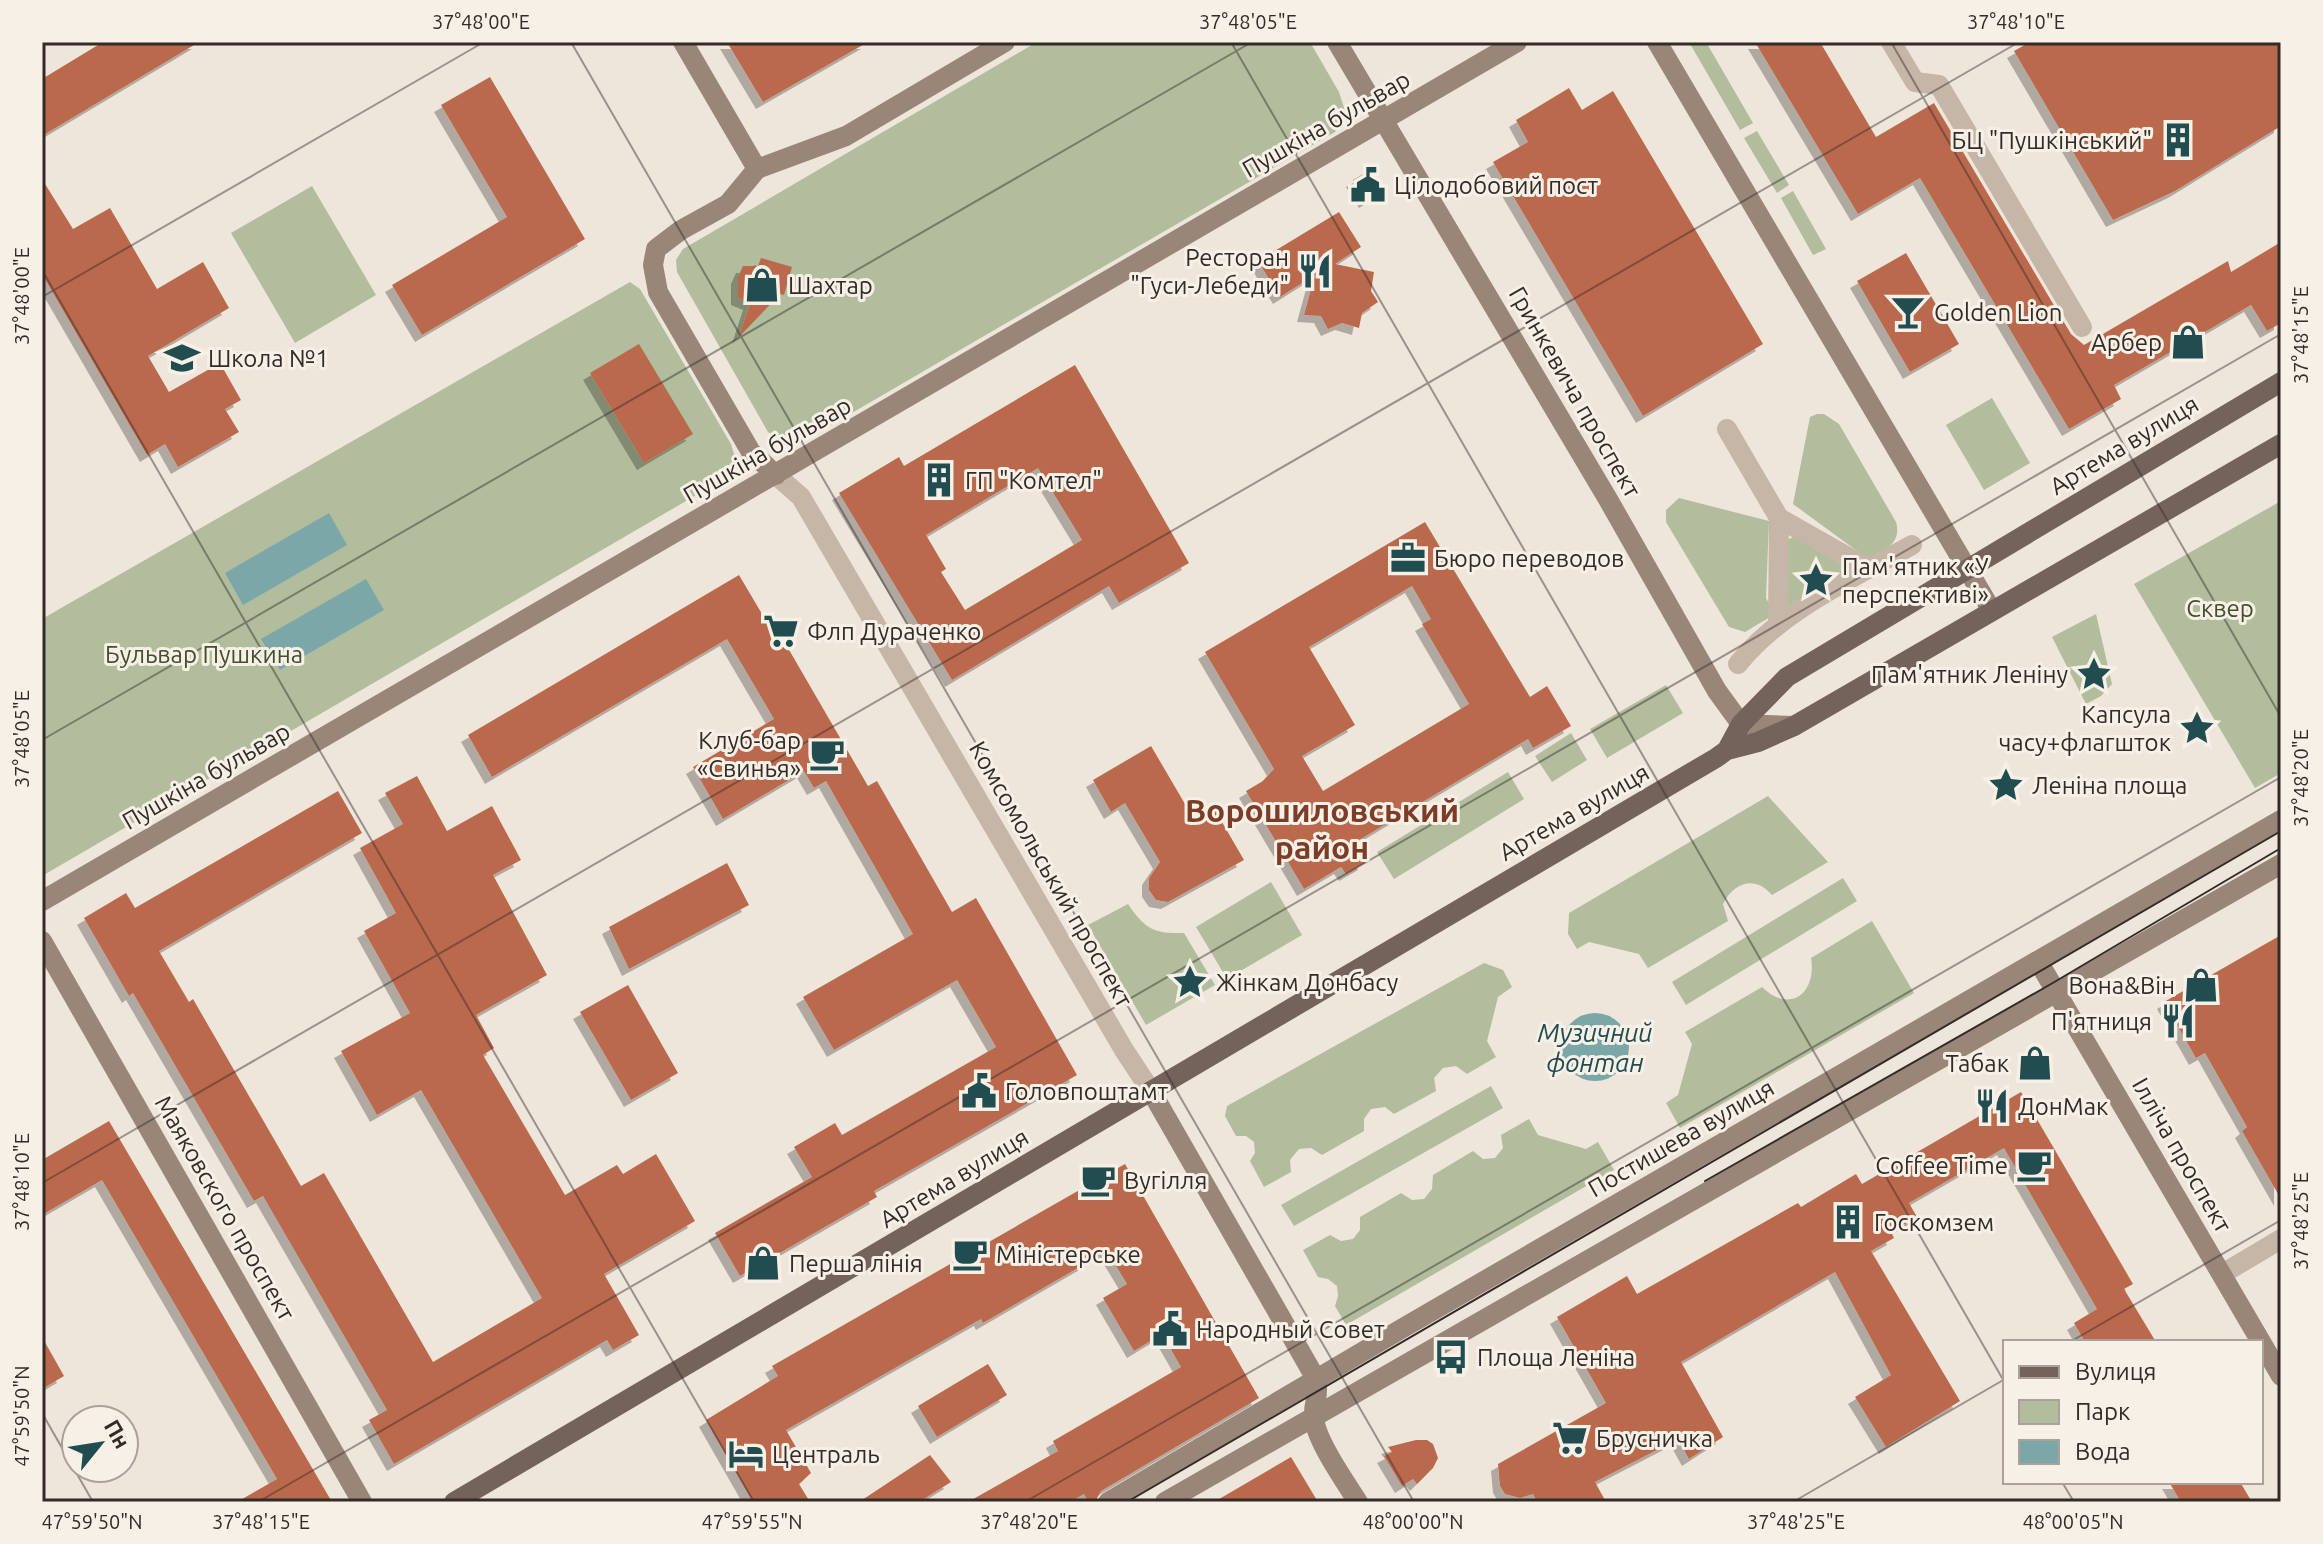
<svg xmlns="http://www.w3.org/2000/svg" width="2323" height="1544" font-family="Ubuntu,sans-serif">
<style>
.green{fill:#b1bd9c}
.water{fill:#7ca7a9}
.building{fill:#bb694d;fill-rule:evenodd;filter:url(#shadow)}
.lines{fill:none;stroke-linecap:round;stroke-linejoin:round}
.street{stroke:#c6b6a8;stroke-width:20}
.secondary{stroke:#998679;stroke-width:20}
.primary{stroke:#74635a;stroke-width:20}
.tram{stroke:#332b27;stroke-width:2}
.ticks{fill:none;stroke:#332b27;stroke-width:2;stroke-opacity:0.45}
.labels{text-anchor:middle;dominant-baseline:central;stroke-width:6;stroke-linejoin:round;paint-order:stroke}
.street-label{font-size:24px;fill:#332b27;stroke:#f7f0e6}
.poi-label{font-size:24px;fill:#332b27;stroke:#f7f0e6;text-anchor:start}
.park-label{font-size:24px;fill:#424f2d;stroke:#f7f0e6}
.water-label{font-size:26px;font-style:italic;fill:#214d51;stroke:#f7f0e6}
.district-label{font-size:32px;font-weight:bold;fill:#7b3d28;stroke:#f7f0e6}
.neatline{fill:none;stroke:#332b27;stroke-width:3}
.ticks-label{font-size:20px;text-anchor:middle;fill:#332b27}
</style>
<defs>
<filter id="shadow"><feDropShadow dx="-7" dy="7" stdDeviation="0" flood-color="#0004"/></filter>
</defs>
<rect width="100%" height="100%" fill="#efe6db"/>
<path class="green" d="M1037,42H1310L1339,92L1346,114L1335,132L802,442L781,441L768,432L677,272L676,260L683,249Z
M1689,42H1706L1753,123L1740,130Z
M1757,131L1789,185L1777,193L1744,138Z
M312,186L376,295L295,343L231,233Z
M1793,191L1826,249L1813,255L1781,198Z
M630,282L640,289L731,444L738,467L729,476L42,876V619Z
M1992,398L2030,463L1984,490L1946,425Z
M1817,414H1824L1839,424L1896,522C1902,544 1885,549 1868,559L1793,504L1810,417Z
M1679,498L1769,521L1766,598L1775,614L1745,632L1729,627L1666,522V510Z
M2281,501V773L2255,788L2134,584Z
M1800,533L1845,561L1850,571L1788,607L1782,543Z
M2096,614L2112,684L2101,696L2086,704L2052,637Z
M1666,685L1683,713L1607,758L1590,729Z
M1571,733L1587,760L1552,782L1535,756Z
M1508,772L1524,799L1394,879L1377,852Z
M1768,796L1828,862L1772,895C1755,875 1734,882 1723,904L1728,921L1648,968L1639,954L1589,942L1577,949L1568,934L1569,913Z
M1843,878L1857,901L1686,1005L1672,982Z
M1271,882L1302,935L1227,979L1196,927Z
M1128,904C1145,929 1154,934 1184,933L1215,985L1146,1025L1088,925Z
M1872,921L1914,993L1680,1128L1666,1103L1678,1095L1692,1044L1685,1032L1762,987C1789,1014 1817,994 1811,958Z
M1484,963L1503,970L1512,987L1498,997L1487,1041L1496,1057L1467,1074L1456,1066L1443,1068L1434,1078L1436,1091L1394,1114L1385,1107L1371,1109L1364,1119V1131L1322,1155L1311,1148L1299,1149L1290,1160L1291,1172L1264,1187L1250,1161L1255,1153L1254,1142L1246,1136H1236L1225,1116L1227,1106Z
M1491,1086L1503,1108L1294,1226L1281,1205Z
M1529,1119L1538,1135L1586,1149L1598,1142L1614,1170L1346,1325L1335,1306L1338,1296L1337,1286L1328,1279L1318,1277L1303,1250L1330,1235L1341,1241L1353,1239L1360,1230V1217L1401,1193L1412,1200L1424,1199L1432,1189L1433,1175L1473,1151L1483,1159L1495,1158L1503,1148L1501,1135Z"/>
<path class="water" d="M329,513L347,545L243,605L225,573Z
M366,579L384,610L280,670L261,639Z
M1561 1047a34 34 0 1 1 68 0a34 34 0 1 1-68 0Z"/>
<path class="building" d="M103,42H199L42,136V79Z
M727,42H868L763,102Z
M1755,42H1820L1876,137L1934,103L2071,334L2084,345L2228,261L2231,272L2281,242V323L2267,331L2251,305L2114,385L2121,399L2069,429L1920,178L1858,214Z
M2030,42H2281V126L2175,191L2113,220L2014,51Z
M490,77L585,239L422,335L392,285L507,217L441,105Z
M1569,88L1582,110L1613,91L1763,344L1643,416L1493,162L1528,142L1516,120Z
M1369,171L1382,191L1366,201L1353,180Z
M42,179L73,229L110,208L157,289L203,262L229,308L148,356L169,392L220,363L241,400L225,409L239,432L178,467L165,444L147,455L42,274Z
M1339,212L1361,247L1335,264L1374,272L1371,291L1378,302L1362,313L1359,328L1342,323L1328,329L1321,316L1304,315L1315,275L1280,297L1258,261Z
M1906,253L1959,344L1910,372L1857,281Z
M761,258L792,267L784,295L780,294L739,337L750,303L738,298V277L743,266H758Z
M639,344L693,434L644,463L590,373Z
M1075,365L1189,563L1119,603L1109,586L952,680L839,493L899,457L904,466ZM1038,468L1082,540L965,610L941,572L946,569L926,535Z
M1425,522L1530,697L1547,686L1571,726L1533,748L1528,739L1354,843L1365,863L1346,874L1341,867L1304,889L1246,791L1263,781L1274,769L1205,652ZM1412,586L1431,619L1422,624L1469,704L1323,791L1302,756L1355,725L1309,647Z
M739,575L765,619L770,617L868,786L877,781L952,912L976,898L1077,1075L874,1191L877,1197L740,1276L715,1233L812,1177L794,1147L835,1123L842,1135L996,1047L957,980L834,1050L803,997L913,934L826,781L814,788L804,771L723,819L693,767L774,719L727,639L492,777L468,735Z
M1151,746L1195,821L1215,810L1244,860L1168,902L1156,900L1149,890V878L1160,862L1125,803L1111,812L1093,780Z
M417,776L447,831L492,806L521,860L493,875L547,975L476,1015L494,1048L483,1055L565,1195L617,1165L623,1174L656,1154L695,1221L604,1274L639,1335L613,1350L607,1340L394,1464L369,1420L387,1410L263,1196L254,1201L133,993L129,996L84,918L126,893L135,908L338,791L362,833L159,951L189,1002L193,999L301,1186L324,1173L433,1362L542,1298L421,1090L377,1115L341,1051L410,1013L364,931L396,913L360,848L403,824L385,793Z
M727,863L749,905L629,969L609,927Z
M2281,935V1199L2242,1131L2247,1127L2205,1053L2196,1058L2164,1002Z
M628,985L678,1073L631,1100L580,1012Z
M2021,1092L2133,1284L2124,1289L2156,1342H2085L2074,1323L2097,1309L2004,1148L1909,1203L1917,1217L1891,1232L1894,1238L1871,1251L1960,1401L1886,1447L1855,1397L1891,1375L1835,1272L1681,1362L1723,1437L1689,1459L1678,1439L1595,1482L1606,1502H1537L1533,1494L1520,1498L1505,1494L1500,1486L1498,1464L1606,1403L1557,1317L1627,1276L1637,1294L1798,1203L1801,1207L1856,1174L1862,1184Z
M109,1121L187,1254L332,1502H237L277,1479L102,1180L42,1215V1160Z
M1125,1164L1259,1398L1101,1491L1095,1502H1088L1084,1494L1070,1502H968L1058,1451L1053,1441L1181,1367L1162,1334L1134,1351L1103,1298L1127,1284L1107,1251L983,1323L981,1319L786,1430L811,1473L799,1484L810,1502H753L706,1420L778,1376L772,1366Z
M42,1337L64,1376L42,1389Z
M988,1364L1007,1395L937,1437L918,1406Z
M1416,1440H1427L1433,1444L1438,1458L1433,1468L1417,1484L1413,1479L1402,1486L1384,1456L1392,1452L1388,1447Z
M930,1455L951,1482L919,1502H859Z
M1291,1457L1318,1502H1214Z
M2169,1482H2240L2252,1502H2181Z"/>
<g class="lines">
<path class="street" d="M1891,42L1915,82L1939,85L2082,327
M1727,429L1779,518L1869,569
M776,475L801,497L1124,1050L1151,1091
M1778,623L1779,518
M1738,664C1780,611 1853,578 1912,545
M2222,1274L2281,1239"/>
<path class="secondary" d="M683,42L757,169
M1337,42L1609,501L1717,691L1741,724L1794,726
M1657,42L1992,611
M776,475L751,452L658,292L653,265L656,249L681,230L728,204L757,169L846,136L1005,42
M42,901L1517,42
M42,941L362,1502
M2038,961L2281,1376
M1151,1091L1316,1379C1320,1396 1313,1402 1314,1416C1314,1438 1346,1483 1358,1502
M1108,1502L1408,1325L2281,820
M1165,1502L2281,864"/>
<path class="primary" d="M1727,750L1758,742L1794,726L2281,444
M454,1502L1716,758L1727,750L1741,724L1787,677L2281,382"/>
<path class="tram" d="M1705,1181L2051,984L2281,848
M1127,1502L2281,831"/>
</g>
<path class="ticks" d="M571,42L1414,1502M1231,42L2005,1383M1891,42L2281,717M42,270L754,1502M42,297L484,42M42,740L1252,42M42,1183L2019,42M2070,1342L2281,1220M42,1413L93,1502M2062,1482L2074,1502M258,1502L2281,334M1025,1502L2281,777M1793,1502L2005,1379"/>
<defs>
<g id="building-bare" transform="scale(2.76)"><path d="M-4-6H4V6H1V3H-1V6H-4ZM-2.5-4.3h1.7v1.8h-1.7ZM.8-4.3h1.7v1.8H.8ZM-2.5-1h1.7V.8h-1.7ZM.8-1h1.7V.8H.8Z" fill="#214d51" stroke="#f7f0e6" stroke-width="2.5" paint-order="stroke"/></g>
<g id="civic-bare" transform="scale(2.76)"><path d="M-.6-6.5H3V-4.5H.6V-3L4-1V1h2V6H-6V1h2V-1L-.6-3ZM-1.2 2.5V6h2.4V2.5Z" fill="#214d51" stroke="#f7f0e6" stroke-width="2.5" paint-order="stroke"/></g>
<g id="restaurant-bare" transform="scale(2.76)"><path d="M-5-6h1v4h1v-4h1v4h1v-4h1v5L-1.5 .5V6h-2V.5L-5-1ZM5-6V6H3V1.5H1.5Q1.5-4 5-6Z" fill="#214d51" stroke="#f7f0e6" stroke-width="2.5" paint-order="stroke"/></g>
<g id="shop-bare" transform="scale(2.76)"><path d="M-5-2.5h2.3a2.7 3.5 0 0 1 5.4 0H5L5.5 6h-11ZM-1.5-2.5h3a1.5 2.3 0 0 0-3 0Z" fill="#214d51" stroke="#f7f0e6" stroke-width="2.5" paint-order="stroke"/></g>
<g id="bar-bare" transform="scale(2.76)"><path d="M-6-5H6L.8 .8V4.5H3.5V6h-7V4.5H-.8V.8Z" fill="#214d51" stroke="#f7f0e6" stroke-width="2.5" paint-order="stroke"/></g>
<g id="school-bare" transform="scale(2.76)"><path d="M0-5L7-2L0 1L-7-2ZM-4 1L0 2.5L4 1V4Q0 6-4 4Z" fill="#214d51" stroke="#f7f0e6" stroke-width="2.5" paint-order="stroke"/></g>
<g id="office-bare" transform="scale(2.76)"><path d="M-6-3h4V-5.5h4V-3h4V5H-6ZM-1-4.5V-3h2v-1.5ZM-6 0V1H6V0Z" fill="#214d51" stroke="#f7f0e6" stroke-width="2.5" paint-order="stroke"/></g>
<g id="sight-bare" transform="scale(2.76)"><path d="M0-6L1.8-2.2L6-1.7L2.9 1.2L3.7 5.4L0 3.3L-3.7 5.4L-2.9 1.2L-6-1.7L-1.8-2.2Z" fill="#214d51" stroke="#f7f0e6" stroke-width="2.5" paint-order="stroke"/></g>
<g id="supermarket-bare" transform="scale(2.76)"><path d="M-6-5.5h2.5l.6 2H6L4.5 2H-2.5L-4.4-4H-6ZM-1.5 3.2a1.3 1.3 0 1 0 .1 0ZM3 3.2a1.3 1.3 0 1 0 .1 0Z" fill="#214d51" stroke="#f7f0e6" stroke-width="2.5" paint-order="stroke"/></g>
<g id="cafe-bare" transform="scale(2.76)"><path d="M-5.5-4.5H6V0H3Q3 3.5 0 3.5H-2.5Q-5.5 3.5-5.5 0ZM3-3.2v2h1.7v-2ZM-6 4.5H4V6H-6Z" fill="#214d51" stroke="#f7f0e6" stroke-width="2.5" paint-order="stroke"/></g>
<g id="bus-bare" transform="scale(2.76)"><path d="M-5-6H5V4H4V6H2V4H-2V6H-4V4H-5ZM-3.5-4V0h7V-4ZM-3.5 1.2v1.5H-2V1.2ZM2 1.2v1.5H3.5V1.2Z" fill="#214d51" stroke="#f7f0e6" stroke-width="2.5" paint-order="stroke"/></g>
<g id="hotel-bare" transform="scale(2.76)"><path d="M-6-4.5h1.5V1H6V5H4.5V3h-9V5H-6ZM-4 0a1.8 1.8 0 1 1 3.6 0ZM.5 0V-2.5h3Q6-2.5 6 0Z" fill="#214d51" stroke="#f7f0e6" stroke-width="2.5" paint-order="stroke"/></g>
</defs>
<g fill-rule="evenodd">
<use href="#building-bare" x="2178" y="140"/>
<use href="#civic-bare" x="1368" y="185"/>
<use href="#restaurant-bare" x="1315" y="271"/>
<use href="#shop-bare" x="762" y="285"/>
<use href="#bar-bare" x="1908" y="312"/>
<use href="#shop-bare" x="2188" y="342"/>
<use href="#school-bare" x="182" y="358"/>
<use href="#building-bare" x="939" y="480"/>
<use href="#office-bare" x="1408" y="558"/>
<use href="#sight-bare" x="1816" y="580"/>
<use href="#supermarket-bare" x="781" y="631"/>
<use href="#sight-bare" x="2094" y="674"/>
<use href="#sight-bare" x="2197" y="728"/>
<use href="#cafe-bare" x="827" y="754"/>
<use href="#sight-bare" x="2006" y="785"/>
<use href="#sight-bare" x="1190" y="982"/>
<use href="#shop-bare" x="2201" y="985"/>
<use href="#restaurant-bare" x="2178" y="1021"/>
<use href="#shop-bare" x="2035" y="1063"/>
<use href="#civic-bare" x="979" y="1091"/>
<use href="#restaurant-bare" x="1992" y="1106"/>
<use href="#cafe-bare" x="2034" y="1165"/>
<use href="#cafe-bare" x="1098" y="1180"/>
<use href="#building-bare" x="1848" y="1222"/>
<use href="#cafe-bare" x="970" y="1254"/>
<use href="#shop-bare" x="763" y="1263"/>
<use href="#civic-bare" x="1170" y="1329"/>
<use href="#bus-bare" x="1451" y="1357"/>
<use href="#supermarket-bare" x="1570" y="1438"/>
<use href="#hotel-bare" x="746" y="1454"/>
</g>
<g class="labels">
<g class="street-label">
<text transform="translate(1326 124) rotate(-30)">Пушкіна бульвар</text>
<text transform="translate(1575 392) rotate(60)">Гринкевича проспект</text>
<text transform="translate(2124 445) rotate(-31)">Артема вулиця</text>
<text transform="translate(767 450) rotate(-30)">Пушкіна бульвар</text>
<text transform="translate(206 776) rotate(-30)">Пушкіна бульвар</text>
<text transform="translate(1574 812) rotate(-30)">Артема вулиця</text>
<text transform="translate(1051 874) rotate(60)">Комсомольський проспект</text>
<text transform="translate(1681 1138) rotate(-30)">Постишева вулиця</text>
<text transform="translate(2182 1155) rotate(60)">Ілліча проспект</text>
<text transform="translate(954 1178) rotate(-31)">Артема вулиця</text>
<text transform="translate(225 1208) rotate(60)">Маяковского проспект</text>
</g>
<g class="poi-label">
<text x="2152" y="140" text-anchor="end">БЦ "Пушкінський"</text>
<text x="1394" y="185">Цілодобовий пост</text>
<text x="1289" y="257" text-anchor="end">Ресторан<tspan x="1289" dy="28">"Гуси-Лебеди"</tspan></text>
<text x="788" y="285">Шахтар</text>
<text x="1934" y="312">Golden Lion</text>
<text x="2162" y="342" text-anchor="end">Арбер</text>
<text x="208" y="358">Школа №1</text>
<text x="965" y="480">ГП "Комтел"</text>
<text x="1434" y="558">Бюро переводов</text>
<text x="1842" y="566">Пам'ятник «У<tspan x="1842" dy="28">перспективі»</tspan></text>
<text x="807" y="631">Флп Дураченко</text>
<text x="2068" y="674" text-anchor="end">Пам'ятник Леніну</text>
<text x="2171" y="714" text-anchor="end">Капсула<tspan x="2171" dy="28">часу+флагшток</tspan></text>
<text x="801" y="740" text-anchor="end">Клуб-бар<tspan x="801" dy="28">«Свинья»</tspan></text>
<text x="2032" y="785">Леніна площа</text>
<text x="1216" y="982">Жінкам Донбасу</text>
<text x="2175" y="985" text-anchor="end">Вона&amp;Він</text>
<text x="2152" y="1021" text-anchor="end">П'ятниця</text>
<text x="2009" y="1063" text-anchor="end">Табак</text>
<text x="1005" y="1091">Головпоштамт</text>
<text x="2018" y="1106">ДонМак</text>
<text x="2008" y="1165" text-anchor="end">Coffee Time</text>
<text x="1124" y="1180">Вугілля</text>
<text x="1874" y="1222">Госкомзем</text>
<text x="996" y="1254">Міністерське</text>
<text x="789" y="1263">Перша лінія</text>
<text x="1196" y="1329">Народный Совет</text>
<text x="1477" y="1357">Площа Леніна</text>
<text x="1596" y="1438">Брусничка</text>
<text x="772" y="1454">Централь</text>
</g>
<g class="park-label">
<text x="2220" y="608">Сквер</text>
<text x="204" y="654">Бульвар Пушкина</text>
</g>
<g class="water-label">
<text x="1595" y="1032">Музичний<tspan x="1595" dy="30">фонтан</tspan></text>
</g>
<g class="district-label">
<text x="1322" y="810">Ворошиловський<tspan x="1322" dy="37">район</tspan></text>
</g>
</g>
<rect width="2323" height="1544" fill="none" stroke="#f7f0e6" stroke-width="88"/>
<rect x="2003" y="1340" width="260" height="144" fill="#f7f0e6" stroke="#a9a19a" stroke-width="2"/>
<rect x="2019" y="1366" width="40" height="12" fill="#74635a" stroke="#a9a19a" stroke-width="2"/>
<text x="2075" y="1380" font-size="24" fill="#332b27">Вулиця</text>
<rect x="2019" y="1400" width="40" height="24" fill="#b1bd9c" stroke="#a9a19a" stroke-width="2"/>
<text x="2075" y="1420" font-size="24" fill="#332b27">Парк</text>
<rect x="2019" y="1440" width="40" height="24" fill="#7ca7a9" stroke="#a9a19a" stroke-width="2"/>
<text x="2075" y="1460" font-size="24" fill="#332b27">Вода</text>
<g transform="translate(100 1444) rotate(60)"><circle r="38" fill="#f7f0e6" stroke="#a9a19a" stroke-width="2"/>
<path d="M0-6L14 30L0 20L-14 30Z" fill="#214d51"/>
<text y="-12" font-size="22" font-weight="bold" text-anchor="middle" fill="#332b27">Пн</text>
</g>
<rect x="44" y="44" width="2235" height="1456" class="neatline"/>
<g class="ticks-label">
<text x="481" y="29">37°48'00"E</text>
<text x="1248" y="29">37°48'05"E</text>
<text x="2016" y="29">37°48'10"E</text>
<text transform="translate(22 296) rotate(-90)" y="7">37°48'00"E</text>
<text transform="translate(2301 335) rotate(-90)" y="7">37°48'15"E</text>
<text transform="translate(22 739) rotate(-90)" y="7">37°48'05"E</text>
<text transform="translate(2301 778) rotate(-90)" y="7">37°48'20"E</text>
<text transform="translate(22 1182) rotate(-90)" y="7">37°48'10"E</text>
<text transform="translate(2301 1221) rotate(-90)" y="7">37°48'25"E</text>
<text transform="translate(22 1416) rotate(-90)" y="7">47°59'50"N</text>
<text x="92" y="1529">47°59'50"N</text>
<text x="261" y="1529">37°48'15"E</text>
<text x="752" y="1529">47°59'55"N</text>
<text x="1029" y="1529">37°48'20"E</text>
<text x="1413" y="1529">48°00'00"N</text>
<text x="1796" y="1529">37°48'25"E</text>
<text x="2073" y="1529">48°00'05"N</text>
</g>
</svg>
